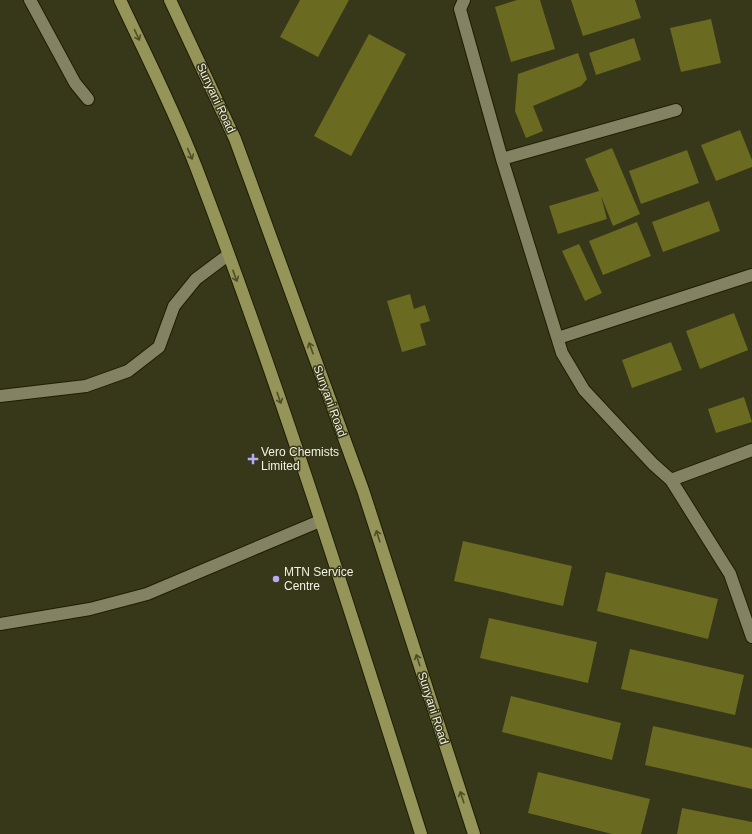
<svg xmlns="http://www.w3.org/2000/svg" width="752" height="834" font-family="Helvetica,sans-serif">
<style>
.building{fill:#6b6a21}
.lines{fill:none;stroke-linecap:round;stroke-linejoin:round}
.minor-casing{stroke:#1f1e03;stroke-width:14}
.major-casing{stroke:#1f1e03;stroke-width:14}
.minor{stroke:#838364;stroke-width:12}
.major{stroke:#959559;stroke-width:12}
.oneway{stroke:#4e4e2a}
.poi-dot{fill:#b5acf8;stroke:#37371a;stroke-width:1.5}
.labels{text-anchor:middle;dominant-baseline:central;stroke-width:3;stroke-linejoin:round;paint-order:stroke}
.street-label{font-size:12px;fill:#f1f2e1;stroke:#37371a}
.poi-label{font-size:12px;fill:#f1f2e1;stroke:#37371a;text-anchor:start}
</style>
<rect width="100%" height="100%" fill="#37371a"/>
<path class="building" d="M300,0H349L318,57L280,37Z
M517,0H540L555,49L511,62L495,7Z
M571,0H635L641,18L583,36Z
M711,19L721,63L681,72L670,28Z
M369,34L406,54L351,156L314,136Z
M634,38L641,60L596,75L589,53Z
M578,53L587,79L581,86L533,106L543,131L526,138L515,111L518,74Z
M740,130L752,160V167L716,181L701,145Z
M612,148L640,214L613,226L601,196L607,219L558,234L549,206L599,191L585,159Z
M687,150L699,183L641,204L629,171Z
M709,201L720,231L663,252L652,222Z
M637,222L651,256L603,275L589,241Z
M579,244L602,293L585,301L562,251Z
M410,294L414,309L425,305L430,321L420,324L426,345L402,352L387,301Z
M734,313L748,350L700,369L686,331Z
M671,342L682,370L632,388L622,360Z
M744,397L752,422L716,433L708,409Z
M463,541L572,566L563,606L454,581Z
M606,572L718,599L708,639L597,611Z
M489,618L597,642L588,683L480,658Z
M630,649L744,675L735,715L621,689Z
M511,696L621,723L612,760L502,732Z
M653,726L752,748V789L645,765Z
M538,772L650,799L641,834H612L528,813Z
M682,808L752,822V834H677Z"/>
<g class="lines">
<g class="minor-casing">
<path id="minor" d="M30,0L75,83L88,99
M464,0L460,9L502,159L562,353L584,390L653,464L671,480L730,574L752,637
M502,159L676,110
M558,338L752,275
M0,396L86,386L128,371L159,347L174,306L196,279L228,255
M671,480L752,450
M0,624L90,609L147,594L320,521"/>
</g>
<g class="major-casing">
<path id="major" d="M120,0C146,55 174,110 196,167C280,386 350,610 421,834
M170,0L235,139L363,490L474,834"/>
</g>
<use href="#minor" class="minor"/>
<use href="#major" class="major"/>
</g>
<defs><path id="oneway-shaft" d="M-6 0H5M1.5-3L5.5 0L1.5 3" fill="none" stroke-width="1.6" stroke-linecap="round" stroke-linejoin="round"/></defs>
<g class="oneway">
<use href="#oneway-shaft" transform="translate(137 35) rotate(65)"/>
<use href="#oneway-shaft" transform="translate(190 154) rotate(66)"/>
<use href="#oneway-shaft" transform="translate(235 276) rotate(70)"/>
<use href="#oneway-shaft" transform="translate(311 348) rotate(-110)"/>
<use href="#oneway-shaft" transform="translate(279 398) rotate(71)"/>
<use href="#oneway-shaft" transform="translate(378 536) rotate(-108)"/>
<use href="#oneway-shaft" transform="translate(418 660) rotate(-108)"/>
<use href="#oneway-shaft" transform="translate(462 797) rotate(-108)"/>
</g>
<g class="poi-dot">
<path d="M251 453h4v4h4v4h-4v4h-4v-4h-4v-4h4z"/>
<circle cx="276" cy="579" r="4"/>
</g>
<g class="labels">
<g class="street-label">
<text transform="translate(216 98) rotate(65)">Sunyani Road</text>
<text transform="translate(330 401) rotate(70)">Sunyani Road</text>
<text transform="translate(433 708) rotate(72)">Sunyani Road</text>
</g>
<g class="poi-label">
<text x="261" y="452">Vero Chemists<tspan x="261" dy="14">Limited</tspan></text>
<text x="284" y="572">MTN Service<tspan x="284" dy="14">Centre</tspan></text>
</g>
</g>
</svg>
